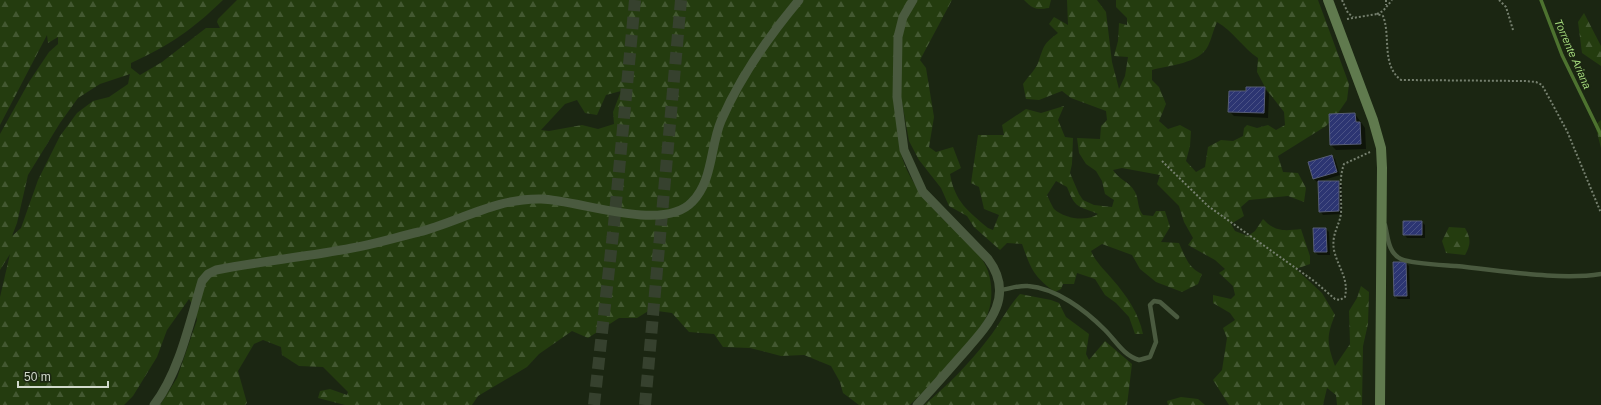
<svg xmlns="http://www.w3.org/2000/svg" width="1601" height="405" font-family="Helvetica,sans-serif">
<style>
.forest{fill:url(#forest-firs);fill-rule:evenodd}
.shadow{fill:#0007}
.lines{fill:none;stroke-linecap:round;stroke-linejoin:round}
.stream{stroke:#4d722f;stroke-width:3.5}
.building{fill:url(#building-hatch);stroke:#575d76}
.highway-tunnel{stroke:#36412e;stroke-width:12;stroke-dasharray:12 6;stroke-linecap:butt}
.path{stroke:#76806f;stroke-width:2;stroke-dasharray:2 2;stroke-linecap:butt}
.lane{stroke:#4a5a3f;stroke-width:4.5}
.street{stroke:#4a5a3f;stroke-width:9}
.secondary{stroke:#607a4e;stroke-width:10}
.labels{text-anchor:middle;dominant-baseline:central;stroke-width:4;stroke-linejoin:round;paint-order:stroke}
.water-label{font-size:11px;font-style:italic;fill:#a5db7d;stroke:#1b2612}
</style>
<defs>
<pattern id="forest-firs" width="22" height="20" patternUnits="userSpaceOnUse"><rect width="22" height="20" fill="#243c0f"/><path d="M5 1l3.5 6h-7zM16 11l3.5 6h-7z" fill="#435831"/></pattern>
<pattern id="building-hatch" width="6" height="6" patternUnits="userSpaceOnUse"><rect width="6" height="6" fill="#2c3572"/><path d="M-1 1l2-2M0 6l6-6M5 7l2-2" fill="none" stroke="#4a5285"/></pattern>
</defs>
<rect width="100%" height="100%" fill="#1b2612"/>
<path class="forest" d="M0,0H223C193,29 169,46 131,63V68L140,75L162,62L206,28H220L217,22L218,19L237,0H952L920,60L926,68L934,117L929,147L936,152L953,147L961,168L950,174C955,202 968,211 988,228L993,230L999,215L984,209L979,187L971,183L978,135H1004L1002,125L1026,109L1041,113L1064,106L1058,120L1065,137L1073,138L1072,164L1070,173L1079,194L1083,200L1094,205L1112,207L1114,200L1105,194L1102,181L1096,171L1086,164L1079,153L1077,138L1100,139L1101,126L1107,120L1106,111L1071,98L1062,91L1039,100L1026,99L1023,84C1027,78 1035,70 1038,63C1044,46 1043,44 1058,33L1049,24L1054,17L1068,25L1067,0H1097L1106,12L1112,62L1119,89L1125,76L1128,57L1114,56L1118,41L1119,23L1127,25V18L1116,7V0H1318L1349,84L1347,100L1338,113L1326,126L1278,156L1283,172L1298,173L1306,188L1304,202L1288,196L1249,200L1241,207L1244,216L1231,224L1235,231L1248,236L1255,231L1263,219C1275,232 1284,231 1301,229L1310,256V264L1296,269L1322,293L1335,315C1326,337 1327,343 1335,366L1350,344L1349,311L1357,298L1361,286L1369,292L1368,324L1363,346L1362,405H1337L1336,395L1327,388L1323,405H1229L1213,380L1222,370L1227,338L1223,328L1235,320L1230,313L1213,303V295L1231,299L1235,295L1233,286L1219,273L1225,269L1215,260L1188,245L1193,238L1184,222L1179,206L1157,184L1160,175L1122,168L1113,170C1119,180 1129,181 1135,192C1139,199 1137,208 1143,215L1153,216L1156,211H1165L1170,227L1161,242L1179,243C1185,256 1188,268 1202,274L1198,284L1182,292L1156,282L1140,269L1132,255L1102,244L1091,251C1096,263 1105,270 1113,280C1127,296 1139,314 1143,334H1135L1129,317L1116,303L1105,295L1095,279L1077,273L1074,284H1063L1061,289L1055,292C1033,276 1031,269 1022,244L1007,243L1000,250L974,227L967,216L949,206L941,188L919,160L909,141L899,86C899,103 897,135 900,150C907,179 926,202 947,223C960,235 982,253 988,271C992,283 993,300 988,313C981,334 928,388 910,405H859L843,393L840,382L831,366L804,355L781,356L750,348L723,347L714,334L689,332L672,313L650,310L637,318H619L588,338L572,331L539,354L527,367L478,396L472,405H345L318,398L320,391L330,389L347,395L348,392L323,367L299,366L282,355L281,347L263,340L254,344L238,371L247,403L245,405H160L177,378L197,320L194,307L189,299L167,330L157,357L133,396L124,405H0V297L10,254L0,270V134L29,82L49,52L58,44V37L48,43L47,35L0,125ZM1217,22C1233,31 1243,48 1258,58L1257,72L1266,89L1284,112L1285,125L1276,130L1268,125L1257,128L1247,125L1244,128L1243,136L1233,141L1221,140L1208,147L1205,167L1196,172L1186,161L1190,146L1191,131L1180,125L1168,129L1159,121L1166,104L1159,87L1152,80V70C1169,65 1199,64 1208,46C1212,38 1213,30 1217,22ZM130,74L128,84L109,97L93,101L77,113L60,136L38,180L21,228L12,236L17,223L28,175L60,123L78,98L100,84ZM621,91L613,112L614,124L598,129L582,125L549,131L541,130L565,104L577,100L585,113L597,115L606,95ZM1056,181L1067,187C1076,210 1078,205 1098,214C1087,222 1065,219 1054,209C1052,206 1049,199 1047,195Z
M1024,0H1051L1049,8C1036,10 1033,9 1024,0Z
M1584,13L1601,46V66L1582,53L1578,22Z
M1601,120V148L1595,125Z
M1449,227L1465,228C1471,239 1471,244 1465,255L1446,253L1442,241Z
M1020,294L1051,300L1059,303L1066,317L1089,334L1086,354L1089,360L1105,341L1132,364L1127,405H924C948,385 969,364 988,339C1000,324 1007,308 1020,294Z
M1181,397L1198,399L1205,405H1168L1167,401Z"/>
<path class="shadow" d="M1264,88L1269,94L1268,118L1234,116L1229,111L1247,92Z
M1355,114L1365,128L1366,149L1336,150L1331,145Z
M1332,156L1335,159L1340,175L1317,182L1314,179Z
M1338,182L1342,185V214L1323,215L1320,211Z
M1404,222H1422L1425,225V238H1407L1404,234Z
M1314,229H1326L1329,232L1330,255H1318L1315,252Z
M1406,263L1409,266L1410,299H1398L1395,296Z"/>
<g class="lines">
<path class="stream" d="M1541,0L1562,55L1601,135"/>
</g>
<path class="building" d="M1246,87H1265L1264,113L1228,112L1229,91H1246Z
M1355,113L1356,122H1360L1361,144L1330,145L1329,114Z
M1332,155L1337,172L1313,179L1308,162Z
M1318,181H1339V211L1319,212Z
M1403,221H1422V235H1403Z
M1313,228H1326L1327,252H1314Z
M1393,262H1406L1407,296H1394Z"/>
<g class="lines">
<path class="highway-tunnel" d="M594,405L614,224L635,0
M645,405L681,0"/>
<path class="path" d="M1342,0L1348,13L1353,17
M1386,0V5
M1499,0L1506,7L1513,30
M1377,14L1383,11L1392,0
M1347,19L1377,14L1383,16C1391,36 1381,65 1401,80L1525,81L1536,82L1542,85L1567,131L1601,213
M1162,161L1208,206L1314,281L1335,299L1340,300L1345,297C1349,278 1338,268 1334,250C1331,234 1340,225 1341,213C1342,196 1338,181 1344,164L1370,152"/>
<path class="lane" d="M1385,225C1388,237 1388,253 1401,259C1412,264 1443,265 1456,266C1499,270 1559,281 1601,274
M1000,290C1009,289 1019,285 1028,286C1056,288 1085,310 1105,330C1116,341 1123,355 1139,360L1150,357L1156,342L1150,305L1154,301L1160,302L1177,317"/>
<path class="street" d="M913,0L903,17L898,37L897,97L904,150L923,192L988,259C1017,298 986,327 960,357C946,373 932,389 917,405
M154,405C179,373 190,321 202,281L208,274L216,270C261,261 307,257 352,248C375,244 397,237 419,232C460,221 497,198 541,199C580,200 663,233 692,202C713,181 710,147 721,121C740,77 769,36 799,0"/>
<path class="secondary" d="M1328,0L1373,120L1381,148L1382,168L1380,405"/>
</g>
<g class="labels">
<g class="water-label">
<text transform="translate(1573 54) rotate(66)">Torrente Ariana</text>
</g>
</g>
<path d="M18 381v6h90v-6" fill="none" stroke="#d1d9cc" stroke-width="2"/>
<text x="24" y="381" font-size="12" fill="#d1d9cc" stroke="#1b2612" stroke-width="3" paint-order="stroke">50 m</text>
</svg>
